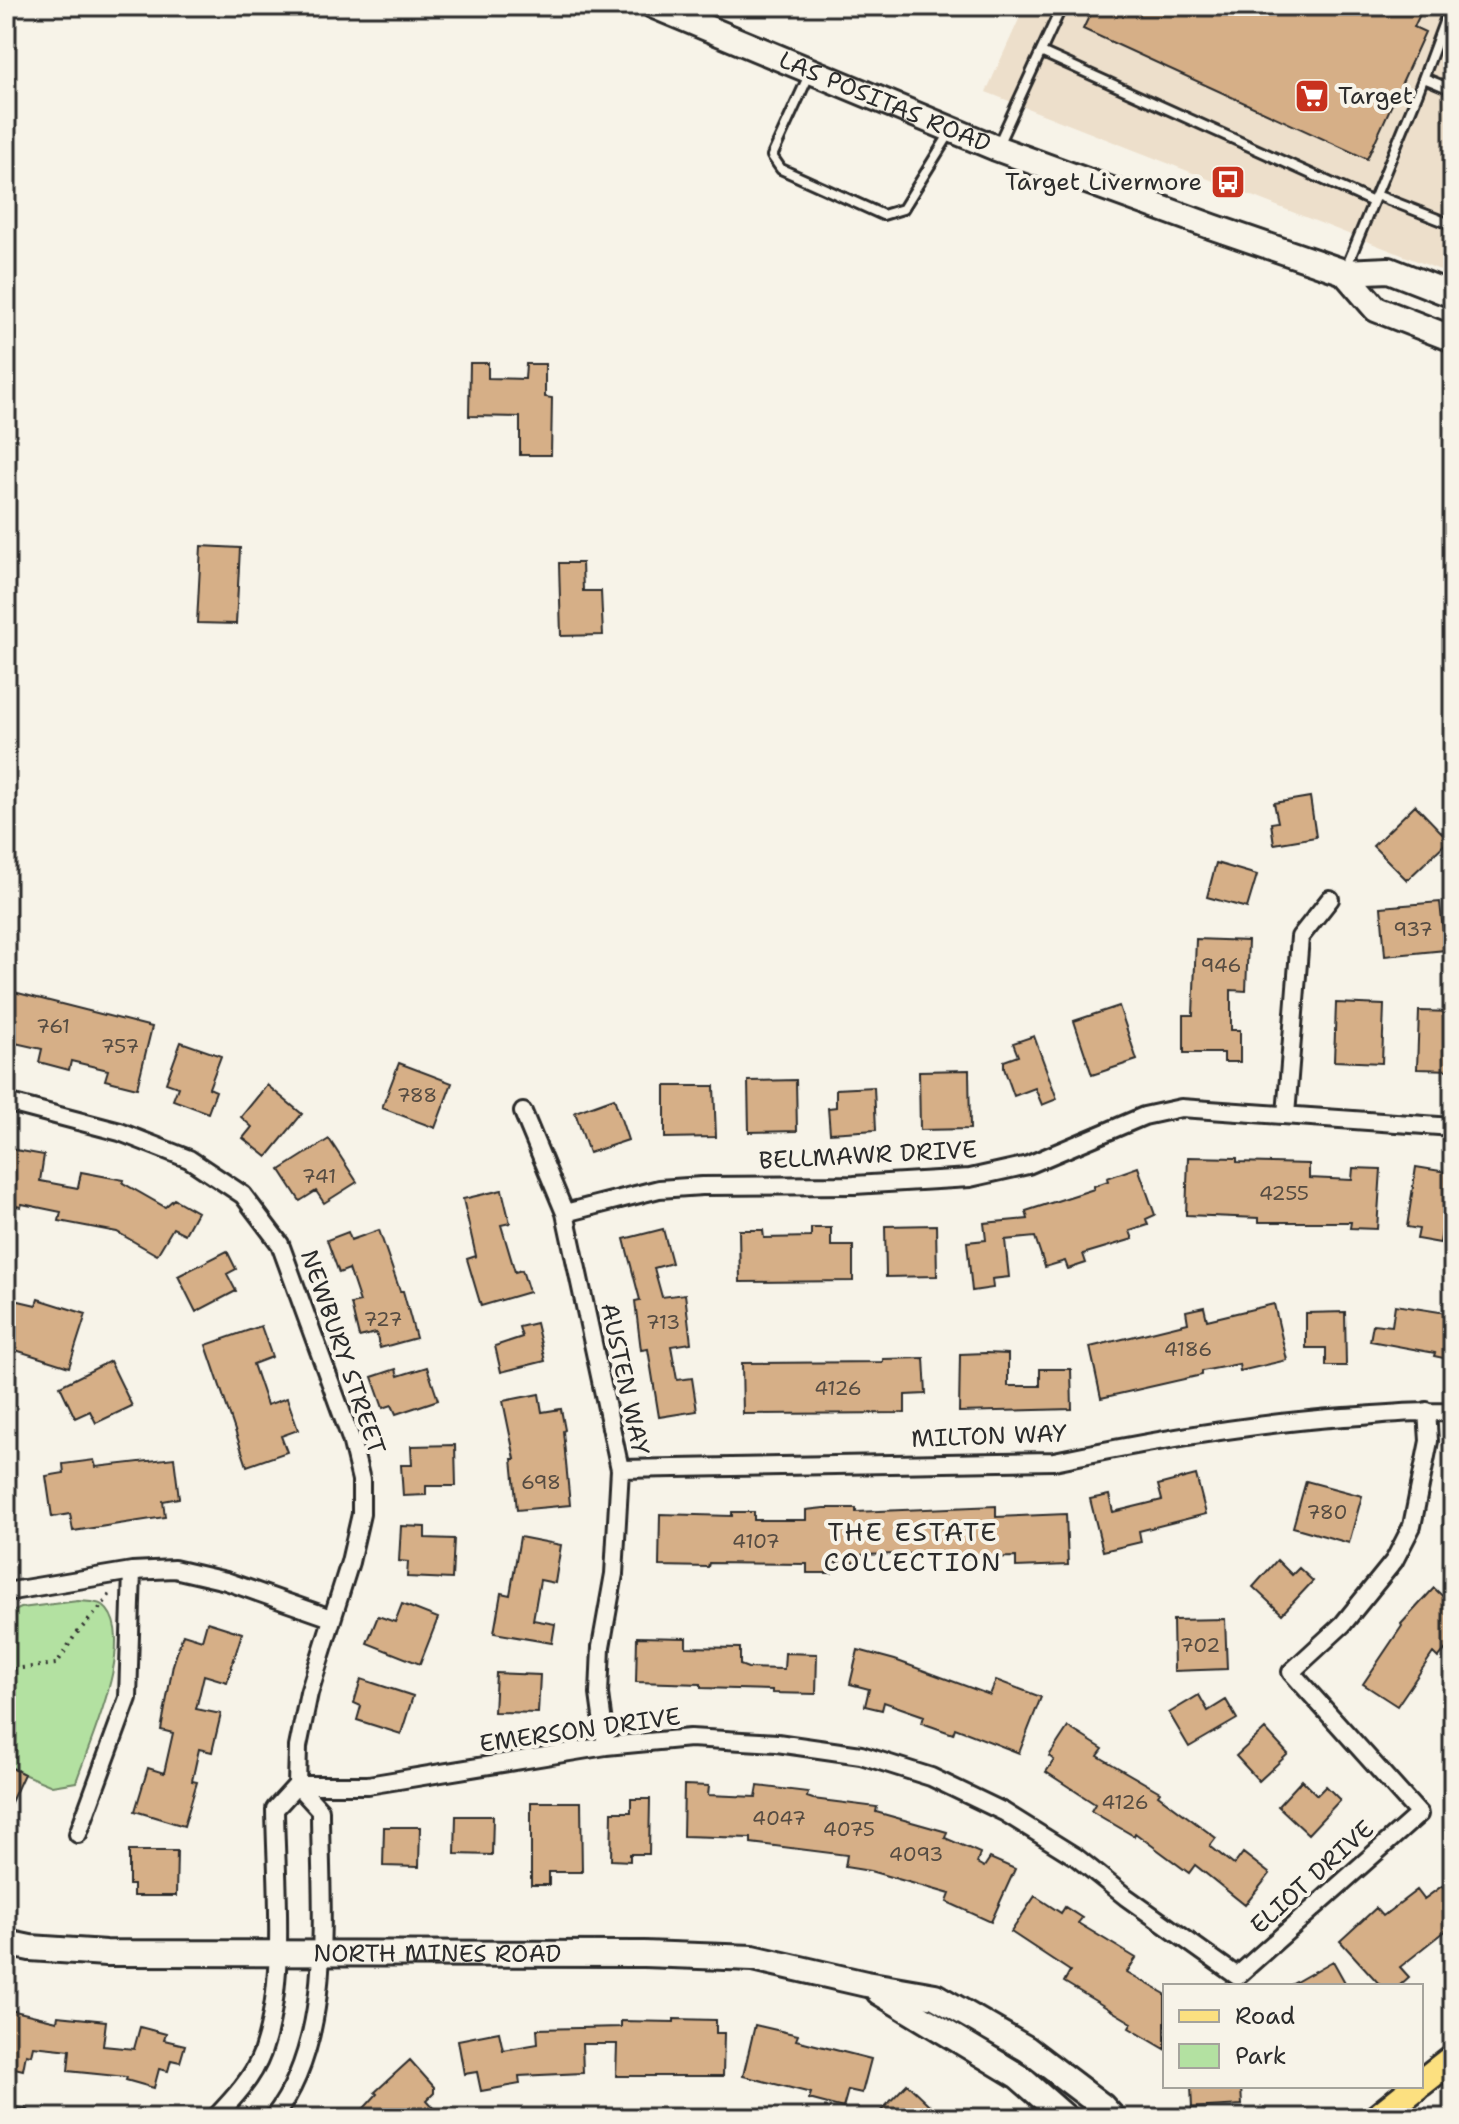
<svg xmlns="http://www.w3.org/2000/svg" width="1459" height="2124" font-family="'Shantell Sans',sans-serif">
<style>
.built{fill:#eddfcb}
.green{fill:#b3e1a1;stroke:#6f8666;stroke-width:2}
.building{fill:#d6af87;stroke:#2b2b2b;stroke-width:2}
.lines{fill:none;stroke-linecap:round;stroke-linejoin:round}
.service-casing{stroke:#2b2b2b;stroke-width:14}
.minor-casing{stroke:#2b2b2b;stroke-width:22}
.secondary-casing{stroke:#2b2b2b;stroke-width:30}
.primary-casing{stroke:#2b2b2b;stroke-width:32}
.path{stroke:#2b2b2b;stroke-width:4;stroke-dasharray:2 6;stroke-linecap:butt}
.service{stroke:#f7f3e8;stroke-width:8}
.minor{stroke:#f7f3e8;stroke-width:16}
.secondary{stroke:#f7f3e8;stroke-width:24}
.primary{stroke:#fce080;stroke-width:26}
.labels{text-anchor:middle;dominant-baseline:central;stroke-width:8;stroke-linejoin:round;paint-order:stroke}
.number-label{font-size:20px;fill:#564c42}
.poi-label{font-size:24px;fill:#2b2b2b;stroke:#f7f3e8;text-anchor:start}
.street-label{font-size:24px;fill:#2b2b2b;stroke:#f7f3e8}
.neighbourhood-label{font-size:26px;letter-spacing:2px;fill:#2b2b2b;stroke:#f7f3e8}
</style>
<rect width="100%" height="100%" fill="#f7f3e8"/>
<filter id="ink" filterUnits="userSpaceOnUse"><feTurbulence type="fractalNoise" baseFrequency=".0125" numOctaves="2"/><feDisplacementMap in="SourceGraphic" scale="16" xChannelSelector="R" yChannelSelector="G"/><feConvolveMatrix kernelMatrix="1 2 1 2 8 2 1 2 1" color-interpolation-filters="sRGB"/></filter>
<g filter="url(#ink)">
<path class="built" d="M1025,6H1453V275L986,92Z"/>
<path class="green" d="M78,1601C86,1602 96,1601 102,1605C141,1633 88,1746 76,1782L52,1786L6,1767V1615L21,1608Z"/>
<path class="building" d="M1094,6H1424L1414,27L1425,32L1367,159L1083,29Z
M470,363H488V378L525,379L526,364H545V397L552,398L551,455H520V417L469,416Z
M201,546L240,548L236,624L197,623Z
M559,563H582L583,591H601L603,635L561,636Z
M1310,797L1316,837L1274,844L1271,823L1278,822L1274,803Z
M1415,805L1449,840L1407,880L1373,846Z
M1216,863L1257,875L1247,908L1207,897Z
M1440,902L1445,950L1385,956L1381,907Z
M1196,939L1248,941L1246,991L1231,990V1030H1240V1062H1224V1053H1184V1015H1193Z
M6,990L152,1027L137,1088L105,1080L108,1070L71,1061L69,1070L39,1062L42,1049L6,1041Z
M1336,1003L1384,1005L1382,1063L1334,1061Z
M1119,1006L1137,1060L1092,1075L1074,1021Z
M1419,1011L1453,1012V1070L1417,1069Z
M1034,1036L1057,1099L1042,1105L1035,1088L1014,1096L1004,1068V1061L1018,1056L1013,1043Z
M181,1042L221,1056L209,1088L216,1091L208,1113L173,1100L178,1087L166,1083Z
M399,1063L452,1083L435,1128L382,1108Z
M969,1070L970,1129L920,1130L919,1071Z
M796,1080L797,1131L749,1132L748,1081Z
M267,1085L302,1114L267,1157L243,1138L252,1127L241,1117Z
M665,1086H714L716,1137L665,1138Z
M874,1087L876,1130L830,1133L828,1108L836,1107V1089Z
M614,1098L628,1140L589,1153L575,1112Z
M329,1139L357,1182L324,1203L316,1191L300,1201L280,1170Z
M10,1149L44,1155L40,1181L78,1188L81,1172L124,1180L123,1183L165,1207L174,1199L197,1212L185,1234L173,1228L157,1255L117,1232L59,1221L61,1212L22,1204L21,1207L6,1204V1159H8Z
M1188,1157L1237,1158V1162L1309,1164V1178L1352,1180L1353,1168L1381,1169L1377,1229L1350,1228L1351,1222H1259V1218L1186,1215Z
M1138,1167L1155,1215L1146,1219L1148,1225L1130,1231L1133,1239L1083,1254L1086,1263L1068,1269L1065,1261L1045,1267L1035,1237L1005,1240L1009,1277L992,1279L993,1288L972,1291L967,1242L986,1240L984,1223L1028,1219L1026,1211L1094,1189V1186L1108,1181L1107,1178Z
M1416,1167L1453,1173V1232L1442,1230L1440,1243L1417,1239L1419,1229L1407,1227Z
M502,1190L510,1223L501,1225L515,1272L522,1270L529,1292L481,1306L467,1259L476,1256L463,1199Z
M936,1225L937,1276L886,1277L885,1226Z
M811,1228H831V1246H853V1281L740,1282L739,1230H763L764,1238L811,1237Z
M663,1229L672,1263L654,1268L662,1297L685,1294L691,1343L671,1346L677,1380L692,1378L697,1411L659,1417L648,1349L641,1350L635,1301L640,1300L624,1239Z
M379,1230L400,1291H403L416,1338L380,1348L376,1333L359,1337L351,1304L360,1302L349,1269L339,1273L327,1240L348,1232L351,1240Z
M227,1251L236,1269L227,1274L236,1291L196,1312L178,1276Z
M6,1298L36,1305L38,1299L86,1314L69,1367L6,1347Z
M1274,1304L1287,1360L1240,1371L1239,1364L1202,1371V1375L1101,1398L1090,1347L1188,1323L1186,1311L1204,1307L1207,1320Z
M1395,1305L1453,1314V1360L1434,1356L1435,1353L1370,1341L1373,1324L1392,1326Z
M1345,1312L1346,1366H1326V1348H1306V1313Z
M536,1323L545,1361L501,1372L495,1346L522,1337L519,1327Z
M261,1326L272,1357L253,1364L267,1405L287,1398L298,1430L281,1436L287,1452L247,1466L206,1345Z
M986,1353L1008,1354V1386H1040V1369H1071L1072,1409L959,1412L960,1354Z
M924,1358L926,1394L905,1395V1413L743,1414L742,1363L883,1362V1359Z
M110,1361L132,1406L96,1423L90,1411L75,1418L60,1386Z
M427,1367L438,1400L396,1414L392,1405L383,1408L372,1377L396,1369L398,1376Z
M539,1394L542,1412L561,1409L565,1430L563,1431L570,1505L517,1510L512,1459H515L503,1401Z
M455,1445L456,1486H426V1495L403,1496L401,1465H412L411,1446Z
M174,1458L179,1498L163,1501L165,1517L73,1531L70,1514L52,1517L46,1476L64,1473L63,1464L94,1460L96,1467Z
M1196,1475L1206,1514L1139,1531L1141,1542L1103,1551L1090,1499L1109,1495L1113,1512L1162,1500L1158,1485Z
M1306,1481L1362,1496L1349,1543L1293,1527Z
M996,1506V1517L1066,1514L1068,1565L1016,1567V1557L946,1559L945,1553L857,1555V1562L832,1563V1573H807V1564L709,1563L708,1567L659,1566L660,1514L732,1516V1512H754V1520H806V1510L824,1508H856V1512Z
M401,1526L425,1527V1538L454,1539L452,1579L407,1577L408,1562L399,1561Z
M520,1537L561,1545L555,1583L540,1580L533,1620L555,1624L552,1643L494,1633L501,1593L510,1595Z
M1277,1560L1292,1575L1299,1568L1313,1581L1282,1614L1253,1587Z
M1434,1588L1453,1606V1641L1438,1658L1433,1653L1397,1706L1363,1684L1402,1626L1401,1624Z
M402,1604L438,1618L420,1664L367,1643L378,1616L395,1622Z
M1225,1619L1227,1669L1174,1671L1173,1620Z
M207,1622L242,1633L227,1682L204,1675L196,1709L221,1714L212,1752L199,1749L192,1781L197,1782L184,1826L135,1811L148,1768L164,1773L173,1733L161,1730L173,1665L183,1634L202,1640Z
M637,1637L686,1638V1647L740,1648V1665L748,1668L784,1669L785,1653L817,1654L816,1694L772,1693V1690L701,1688V1684L636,1682Z
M858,1650L895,1660L990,1695L996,1680L1041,1697L1019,1753L955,1728L953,1734L922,1723L924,1716L884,1702L882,1710L865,1706L869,1689L850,1684Z
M496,1673L540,1675L538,1713L494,1712Z
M361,1679L413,1696L401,1734L357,1720L361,1706L354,1703Z
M1199,1695L1208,1711L1226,1700L1237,1719L1189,1747L1169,1713Z
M1068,1727L1103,1749L1098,1756L1160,1792L1158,1795L1216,1838L1210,1846L1234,1865L1243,1853L1270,1874L1245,1905L1195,1865L1189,1873L1135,1833L1134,1836L1091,1811L1095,1804L1046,1772L1054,1760L1049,1756Z
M1265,1729L1288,1754L1259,1781L1236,1756Z
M6,1765L24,1774L6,1813Z
M1302,1780L1317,1795L1326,1786L1340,1800L1308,1834L1278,1806Z
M684,1785L709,1786L708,1795L756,1797L758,1786L808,1792L807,1797L813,1799L877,1807L876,1812L947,1832L945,1838L980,1853L977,1863L984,1867L990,1858L1015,1869L991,1922L947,1902L950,1894L870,1871L845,1867L847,1855L751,1843V1838L683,1836Z
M631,1799H650L649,1854H630V1861L611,1860L612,1812H631Z
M531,1802H581L582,1872H549V1885H531Z
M456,1816H493L492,1855L455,1854Z
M384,1827H420L419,1867L383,1866Z
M129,1851H177L176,1896H133V1885H129Z
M1442,1886L1453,1901V1925L1400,1967L1409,1977L1399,1986H1381L1340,1941L1376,1908L1383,1916L1417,1890L1424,1899Z
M1035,1896L1061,1913L1065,1907L1082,1918L1078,1923L1136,1958L1127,1972L1165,1994V2049L1129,2028L1132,2023L1064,1982L1070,1971L1011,1932Z
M1333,1961L1347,1986H1289Z
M6,2009L57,2021L58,2016L106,2021L103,2046L134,2049L140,2027L166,2034L164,2040L185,2045L180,2062L171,2060L168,2071L159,2069L154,2088L126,2080L127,2077L68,2071L70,2050L33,2046L31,2055L26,2054L23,2070L6,2066Z
M674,2019L716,2020V2033H724L723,2076H616L617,2044H582L583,2073L519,2076L520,2084L481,2091L477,2072L464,2074L458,2040L499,2032L503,2050L538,2044L537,2029L621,2027V2021L674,2022Z
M755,2025L798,2035L796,2040L871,2059L862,2093L848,2090L843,2108L809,2099L811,2093L743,2076Z
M410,2060L434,2087V2093L427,2100L443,2118H355L377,2094L375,2092Z
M907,2084L943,2118H874Z
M1191,2086H1241L1242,2105L1192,2108Z"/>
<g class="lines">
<g class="service-casing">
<path id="service" d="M1041,52L1373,202
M809,75L772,156L781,169L883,215L903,209L950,133
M1424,78L1453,90
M997,147L1062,6
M1376,195L1453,225
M1346,268L1417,95L1450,6"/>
</g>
<g class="minor-casing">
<path id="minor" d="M6,1102L120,1132L189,1159L243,1195L280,1244L351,1439L361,1480V1514L350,1562L309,1693L298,1747L297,1785L275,1809C276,1886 287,1980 262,2053C253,2078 233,2099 215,2118
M523,1112L565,1213L620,1469L614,1574L601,1647L599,1694L606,1746
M1286,1115L1300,937L1330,899
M565,1213L659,1189L702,1186L854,1185L970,1178L1028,1165L1144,1116L1181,1108L1453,1127
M620,1469L1054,1461C1150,1441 1246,1424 1344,1417C1380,1415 1416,1410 1453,1413
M6,1592L132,1571L174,1569L226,1581L331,1618
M297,1785H368L606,1746L690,1738L777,1743L861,1755L931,1777L1004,1812L1076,1857L1126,1897L1237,1976L1419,1814L1291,1672L1343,1624L1394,1561L1412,1526L1429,1441L1427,1411
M78,1834L128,1698L132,1571
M6,2116L22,2118
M273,2118C336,2037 320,1907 320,1810L297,1785"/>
</g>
<g class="secondary-casing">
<g id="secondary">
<path id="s1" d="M654,6L996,148L1213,227L1344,272L1389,270L1453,295"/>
<path d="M1344,272L1376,309L1453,339"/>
<path id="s2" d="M6,1943L30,1948L106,1953L644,1954L753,1958L866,1984L935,1996L1027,2049L1102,2106L1113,2118"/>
<path d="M879,1992L1018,2076L1066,2118"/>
</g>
</g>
<g class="primary-casing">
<path id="primary" d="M1421,2083L1453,2058
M1377,2118L1417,2086"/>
</g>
<path class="path" d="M6,1670L56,1664C64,1654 70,1641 78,1632C90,1618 102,1608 111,1592"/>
<use href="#service" class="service"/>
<use href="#minor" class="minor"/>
<use href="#secondary" class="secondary"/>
<use href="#primary" class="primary"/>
</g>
</g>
<defs>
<g id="supermarket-square" transform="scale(1.8)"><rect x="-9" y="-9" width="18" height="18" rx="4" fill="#c8321e" stroke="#f7f3e8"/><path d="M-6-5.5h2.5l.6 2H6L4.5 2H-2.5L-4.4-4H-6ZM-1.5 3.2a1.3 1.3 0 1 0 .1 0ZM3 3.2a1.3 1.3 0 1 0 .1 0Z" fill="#fff"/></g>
<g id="bus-square" transform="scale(1.8)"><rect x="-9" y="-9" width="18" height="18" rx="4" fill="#c8321e" stroke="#f7f3e8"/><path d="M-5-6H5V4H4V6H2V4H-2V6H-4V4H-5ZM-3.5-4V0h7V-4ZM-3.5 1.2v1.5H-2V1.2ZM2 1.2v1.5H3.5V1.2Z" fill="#fff"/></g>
</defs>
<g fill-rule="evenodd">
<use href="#supermarket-square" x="1312" y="96"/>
<use href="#bus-square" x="1228" y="182"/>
</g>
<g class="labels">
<g class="number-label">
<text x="1413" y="929">937</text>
<text x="1221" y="965">946</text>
<text x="53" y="1026">761</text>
<text x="120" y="1046">757</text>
<text x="417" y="1095">788</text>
<text x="319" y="1176">741</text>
<text x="1284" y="1193">4255</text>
<text x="383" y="1319">727</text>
<text x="663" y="1322">713</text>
<text x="1188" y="1349">4186</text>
<text x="838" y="1388">4126</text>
<text x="541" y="1482">698</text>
<text x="1327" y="1512">780</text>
<text x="756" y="1541">4107</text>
<text x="1200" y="1645">702</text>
<text x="1125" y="1802">4126</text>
<text x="779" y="1818">4047</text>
<text x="849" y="1829">4075</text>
<text x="916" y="1854">4093</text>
</g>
<g class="poi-label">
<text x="1338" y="96">Target</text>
<text x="1202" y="182" text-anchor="end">Target Livermore</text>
</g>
<g class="street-label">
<text stroke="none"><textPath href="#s1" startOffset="250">LAS POSITAS ROAD</textPath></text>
<text transform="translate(868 1155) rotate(-3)">BELLMAWR DRIVE</text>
<text transform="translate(343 1352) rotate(71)">NEWBURY STREET</text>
<text transform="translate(625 1379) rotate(78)">AUSTEN WAY</text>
<text transform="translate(989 1436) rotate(-2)">MILTON WAY</text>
<text transform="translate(580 1730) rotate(-8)">EMERSON DRIVE</text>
<text transform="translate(1312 1877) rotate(-42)">ELIOT DRIVE</text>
<text stroke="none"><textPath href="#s2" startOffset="432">NORTH MINES ROAD</textPath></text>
</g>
<g class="neighbourhood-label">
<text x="913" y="1531">THE ESTATE<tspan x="913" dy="30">COLLECTION</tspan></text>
</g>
</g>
<rect width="1459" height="2124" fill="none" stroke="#f7f3e8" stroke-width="32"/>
<rect x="16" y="16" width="1427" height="2092" fill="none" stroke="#2b2b2b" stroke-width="3" filter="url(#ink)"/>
<rect x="1163" y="1984" width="260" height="104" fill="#f7f3e8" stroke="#a5a39c" stroke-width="2"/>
<rect x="1179" y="2010" width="40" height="12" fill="#fce080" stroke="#a5a39c" stroke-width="2"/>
<text x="1235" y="2024" font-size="24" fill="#2b2b2b">Road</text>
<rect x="1179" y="2044" width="40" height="24" fill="#b3e1a1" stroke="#a5a39c" stroke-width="2"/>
<text x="1235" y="2064" font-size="24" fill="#2b2b2b">Park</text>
</svg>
